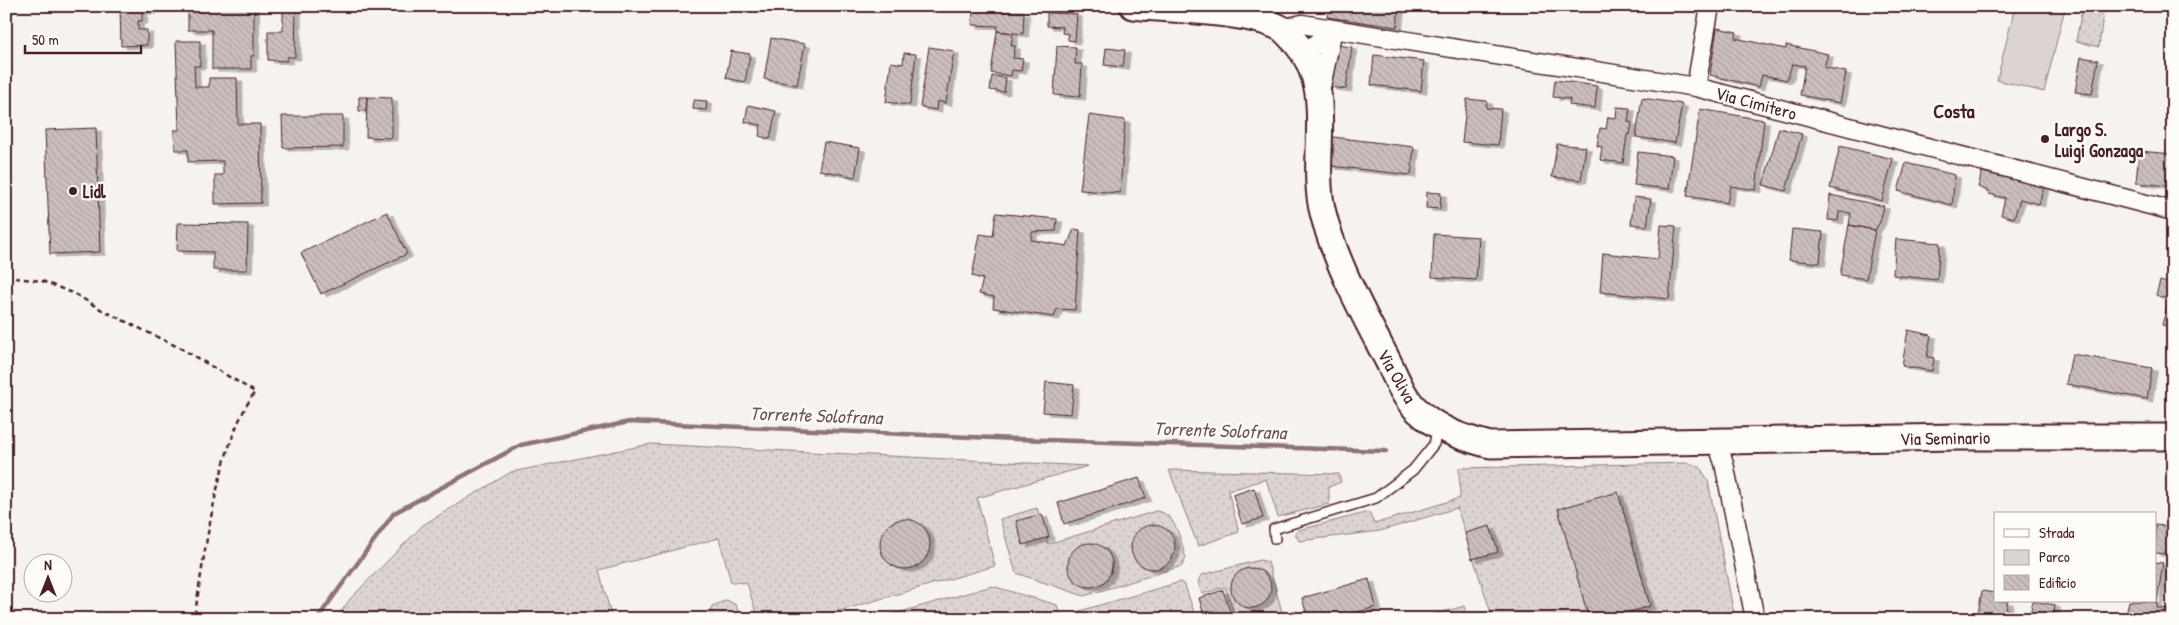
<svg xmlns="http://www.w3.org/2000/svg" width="2179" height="625" font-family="'Patrick Hand',sans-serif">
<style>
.green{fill:url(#green-dots);stroke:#937a7e}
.pitch{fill:#dcd4d2;stroke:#937a7e}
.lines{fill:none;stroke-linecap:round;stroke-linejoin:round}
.stream{stroke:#8e7378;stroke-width:4.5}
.building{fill:url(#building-back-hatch);stroke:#4a1f2b;filter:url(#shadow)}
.lane-casing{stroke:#4a1f2b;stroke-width:12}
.street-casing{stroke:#4a1f2b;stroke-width:21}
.secondary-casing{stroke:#4a1f2b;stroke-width:29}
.path{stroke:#4a1f2b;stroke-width:2.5;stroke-dasharray:5 4;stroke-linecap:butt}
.lane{stroke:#fdfcf7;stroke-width:9}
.street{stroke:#fdfcf7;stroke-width:18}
.secondary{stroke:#fdfcf7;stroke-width:25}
.poi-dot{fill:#4a1f2b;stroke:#fdfcf7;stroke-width:2}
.labels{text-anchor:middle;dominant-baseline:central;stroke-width:4.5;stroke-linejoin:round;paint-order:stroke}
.street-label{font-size:18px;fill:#4a1f2b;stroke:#fdfcf7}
.poi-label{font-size:18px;font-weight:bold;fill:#4a1f2b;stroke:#fdfcf7;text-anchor:start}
.water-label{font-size:19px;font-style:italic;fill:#725058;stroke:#fdfcf7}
.quarter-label{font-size:20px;font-weight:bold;fill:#4a1f2b;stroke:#fdfcf7}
</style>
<defs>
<pattern id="green-dots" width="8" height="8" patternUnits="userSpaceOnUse" patternTransform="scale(1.25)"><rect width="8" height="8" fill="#dcd4d2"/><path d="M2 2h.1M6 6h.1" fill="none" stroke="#beb6b4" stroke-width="1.8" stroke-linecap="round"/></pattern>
<pattern id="building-back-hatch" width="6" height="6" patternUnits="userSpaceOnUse" patternTransform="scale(1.25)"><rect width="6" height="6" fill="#cbbfbe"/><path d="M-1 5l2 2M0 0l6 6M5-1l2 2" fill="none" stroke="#b0a4a3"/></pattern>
<filter id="shadow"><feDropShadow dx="5.5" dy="3" stdDeviation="0" flood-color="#0004"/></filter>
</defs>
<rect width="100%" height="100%" fill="#f6f3ef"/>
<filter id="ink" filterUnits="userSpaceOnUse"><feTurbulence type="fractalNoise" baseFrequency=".02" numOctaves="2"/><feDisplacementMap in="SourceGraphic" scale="10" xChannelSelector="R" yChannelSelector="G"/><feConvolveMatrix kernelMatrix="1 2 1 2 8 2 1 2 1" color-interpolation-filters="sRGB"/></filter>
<g filter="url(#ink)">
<path class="green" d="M2082,9L2103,14L2099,47L2076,41Z
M651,444L1088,466L977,498L995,566L811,619H758L747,583L731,582L719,538L599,570L612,619H336L350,599L423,525L511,472Z
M1689,463L1700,467L1708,481L1735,619H1493L1457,508L1380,531L1299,541L1295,533L1299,530L1369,512L1374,524L1460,498L1459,468Z
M1169,470L1339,474L1341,482L1329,487V504L1278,517L1266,479L1228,491L1239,532L1198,546Z
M1037,508L1048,544L1156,511C1177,513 1180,541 1186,558L1182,566L1084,596L1016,573L1000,519Z
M1260,560L1268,562L1284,619H1235L1225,587L1202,594L1198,582L1201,575Z
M1180,582L1185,585L1196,619H1078L1076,612Z
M992,586L1057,605L1061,619H876Z
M727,600L736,605L741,619H701L709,617L712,606Z
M1465,606L1469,619H1416Z"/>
<path class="pitch" d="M2015,6L2065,8L2044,92L1997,80Z"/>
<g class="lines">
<path class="stream" d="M317,619L394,513L521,445L629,422L1016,439L1386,451"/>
</g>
<path class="building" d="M120,6H151V11H142V21H138V30H147V45L121,46Z
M188,6H254V56H251V69H212V30H188Z
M283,6H296L295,57H287V61L268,60V31H283Z
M1328,6H1399L1397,27L1327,17Z
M973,10L1024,12L1023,34L997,31L998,26L972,25Z
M1047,13L1077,14L1075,41L1068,40V34L1062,33L1063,27L1047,26Z
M1717,28L1737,32L1735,38L1786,49V45L1828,54L1824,67L1846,72L1840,103L1800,95L1805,66L1792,64L1787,80L1762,75L1759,87L1710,75Z
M997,31L1013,33L1011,46H1015L1013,58L1023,59L1021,71L1012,70L1011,76L991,73Z
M771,38L805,44L797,85L764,79Z
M176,41H200V66H194L195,87H209V78H237L238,124H260L261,203L215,204V175H223V161L188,162V150H175L174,130H179Z
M1335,45L1352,47L1346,89L1330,87Z
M1057,46L1076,47L1075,64H1082L1080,97L1054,95Z
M929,47L954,51L946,103L937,101L936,110L920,107Z
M1106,48L1125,50L1123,67L1104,65Z
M731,51L750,54L745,82L726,78Z
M904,53L916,54L910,105L886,102L891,62L903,64Z
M1374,55L1424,61L1421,91L1371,85Z
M2081,57L2098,60L2092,94L2075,92Z
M992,76L1006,78L1004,92L990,90Z
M1555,80L1597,86L1595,108L1569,105L1570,99L1553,97Z
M359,97H367L366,111H359Z
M367,97L392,98V138L366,137Z
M1642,98L1682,104L1675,143L1636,137Z
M1467,99L1487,101L1486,108L1501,109L1498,145L1462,142Z
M694,100L707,101L706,110L693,109Z
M748,105L776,111L770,139L759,136L761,125L745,122Z
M1617,107L1630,108L1628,122L1632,123L1630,134L1627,135L1623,163L1600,160L1602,147L1597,146L1600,128L1606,129L1608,117L1616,118Z
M1700,109L1764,120L1756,190L1731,186L1727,203L1687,196Z
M1089,115L1125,120L1120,193L1080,190Z
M282,116H343V147L283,148Z
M96,128L100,252L50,254L45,130Z
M1779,128L1802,134L1786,191L1763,185Z
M1333,137L1414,147L1411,175L1330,166Z
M824,142L860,148L855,177L819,170Z
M1557,144L1586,147L1581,180L1552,177Z
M1840,146L1893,159L1882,201L1830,188Z
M2139,151L2173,154L2170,186L2136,183Z
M1638,152L1673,156L1669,189L1634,185Z
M1906,163L1955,175L1952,205L1898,191Z
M1982,172L2044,187L2039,204L2020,199L2014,218L2001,215L2005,198L1989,194V191L1978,187Z
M1427,192L1441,193L1440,209L1426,208Z
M1830,195L1884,206L1880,222L1875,230L1849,225L1851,213L1839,212L1838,221L1828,220Z
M1634,197L1651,199L1647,226L1631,224Z
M387,212L407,254L321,294L301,253Z
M996,213L1057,219L1056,231L1032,232L1031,240L1067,246L1074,229L1080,230L1075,310L1057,309L1054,317L993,308L994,297L979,294L983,279L972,276L980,234L993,236Z
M178,223L248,224L247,270H213V252L177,251Z
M1661,225L1676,226L1669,299L1600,292L1603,253L1658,259Z
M1849,225L1875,230L1866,279L1840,275Z
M1792,229L1823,232L1820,263L1789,260Z
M1434,234L1479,237L1476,280L1432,277Z
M1896,239L1940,243L1937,280L1893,275Z
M2160,281L2173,285V342H2169L2170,327L2162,325L2169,300L2156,295Z
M1908,330L1931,335L1927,357L1934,358L1932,371L1902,366Z
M2072,354L2152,368L2147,399L2066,384Z
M1046,382L1074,385L1071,414L1043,412Z
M1139,478L1146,498L1064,524L1058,503Z
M1254,488L1263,518L1242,524L1233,495Z
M1618,492L1650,606L1605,619H1589L1558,509Z
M1042,514L1049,537L1023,545L1016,521Z
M880 544a25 25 0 1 1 50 0a25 25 0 1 1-50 0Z
M1131 547a22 22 0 1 1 44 0a22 22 0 1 1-44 0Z
M2155,525L2173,527L2169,554L2155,553Z
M1490,526L1498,552L1472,559L1465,533Z
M1068 565a22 22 0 1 1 44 0a22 22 0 1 1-44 0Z
M2155,562L2163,563L2157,602L2153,601H2155Z
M1231 588a20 20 0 1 1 40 0a20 20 0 1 1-40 0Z
M1369,579L1376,607L1332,619H1308L1302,598Z
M1223,590L1232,618L1205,619L1199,598Z
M1982,591L1995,593V601H2008L2006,609L2030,614L2033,601L2055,605L2053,619H1977Z
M2129,601L2157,602V608L2169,609L2168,619H2134L2126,615Z
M1260,616H1264L1268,619H1254Z"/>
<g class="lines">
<g class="lane-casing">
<path id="lane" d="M1275,539L1274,529L1376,498L1413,470L1434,444L1438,427"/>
</g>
<g class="street-casing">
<path id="street" d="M1282,29L1302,24L1696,87L2173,211
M1305,53L1333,29
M1696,87L1710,6
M1320,92L1333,29
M1717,443L1724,463L1755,619"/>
</g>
<g class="secondary-casing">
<path id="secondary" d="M1133,6C1169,10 1253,11 1282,29C1286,32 1291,38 1295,42C1337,88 1310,153 1322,209C1334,260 1364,315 1388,361C1396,377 1403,397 1417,410C1438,430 1463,438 1490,445L1957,437H2173"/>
</g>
<path class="path" d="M6,277L42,281L75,294L102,310L182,349L255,392C217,446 205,553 194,619"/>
<use href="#lane" class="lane"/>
<use href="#street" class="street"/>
<use href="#secondary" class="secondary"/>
</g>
</g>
<g class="poi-dot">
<circle cx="2045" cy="139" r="5"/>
<circle cx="73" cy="191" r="5"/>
</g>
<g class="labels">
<g class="street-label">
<text transform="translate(1756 103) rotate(15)">Via Cimitero</text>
<text transform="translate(1397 376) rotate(60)">Via Oliva</text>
<text transform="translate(1945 438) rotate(-1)">Via Seminario</text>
</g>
<g class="poi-label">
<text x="2055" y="129">Largo S.<tspan x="2055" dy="21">Luigi Gonzaga</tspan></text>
<text x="83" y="191">Lidl</text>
</g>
<g class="water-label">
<text transform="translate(816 415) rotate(2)">Torrente Solofrana</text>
<text transform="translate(1220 430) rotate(2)">Torrente Solofrana</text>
</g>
<g class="quarter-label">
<text x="1954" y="110">Costa</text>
</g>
</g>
<rect width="2179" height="625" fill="none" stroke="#fdfcf7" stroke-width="25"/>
<rect x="12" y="12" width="2154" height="600" fill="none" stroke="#4a1f2b" stroke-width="2" filter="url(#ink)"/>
<rect x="1994" y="512" width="162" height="90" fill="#fdfcf7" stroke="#b5a4a5"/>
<rect x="2004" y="529" width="25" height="8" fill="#fdfcf7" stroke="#b5a4a5"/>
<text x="2039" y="538" font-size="15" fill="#4a1f2b">Strada</text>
<rect x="2004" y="550" width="25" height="15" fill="#dcd4d2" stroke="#b5a4a5"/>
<text x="2039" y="562" font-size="15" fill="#4a1f2b">Parco</text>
<rect x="2004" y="575" width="25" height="15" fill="url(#building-back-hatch)" stroke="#b5a4a5"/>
<text x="2039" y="588" font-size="15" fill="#4a1f2b">Edificio</text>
<g transform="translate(48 578)"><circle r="24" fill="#fdfcf7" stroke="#b5a4a5"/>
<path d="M0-4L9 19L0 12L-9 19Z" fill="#4a1f2b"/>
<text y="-8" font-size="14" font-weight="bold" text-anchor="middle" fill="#4a1f2b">N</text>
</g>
<path d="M25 45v8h116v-8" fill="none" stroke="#4a1f2b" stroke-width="2.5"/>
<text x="32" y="45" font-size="15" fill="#4a1f2b" stroke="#fdfcf7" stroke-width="4" paint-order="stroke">50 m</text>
</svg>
